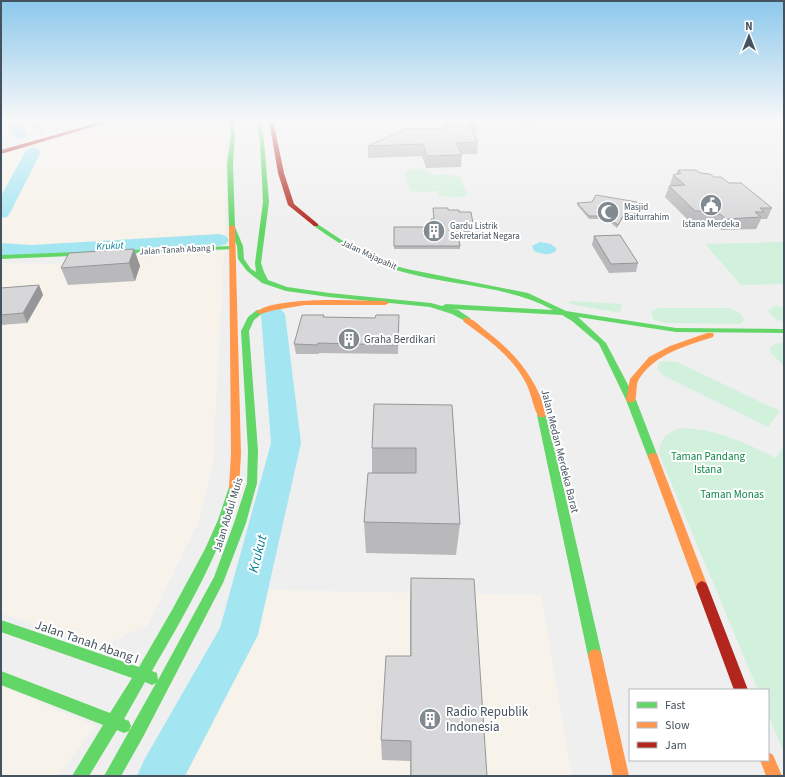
<svg xmlns="http://www.w3.org/2000/svg" width="785" height="777" font-family="'Source Sans 3',sans-serif">
<style>
.commercial{fill:#f8f3ea}
.green{fill:#d2f1dc}
.water{fill:#a3e6f2}
.lines{fill:none;stroke-linecap:round;stroke-linejoin:round}
.river{fill:#a3e6f2;fill-rule:evenodd}
.street{fill:#cbcfd1;fill-rule:evenodd}
.fast{fill:#63d668;fill-rule:evenodd}
.slow{fill:#ff974d;fill-rule:evenodd}
.jam{fill:#b3261e;fill-rule:evenodd}
.wall{fill:#b9b9bb}
.shaded-wall{fill:#969698}
.building{fill:#d7d7d9;stroke:#969698}
.labels{text-anchor:middle;dominant-baseline:central;stroke-width:4;stroke-linejoin:round;paint-order:stroke}
.far-poi-label{font-size:9px;fill:#45535e;stroke:#fff;text-anchor:start}
.far-street-label{font-size:9px;fill:#45535e;stroke:#fff}
.far-water-label{font-size:10px;font-style:italic;fill:#037d95;stroke:#fff}
.poi-label{font-size:11px;fill:#45535e;stroke:#fff;text-anchor:start}
.street-label{font-size:11px;fill:#45535e;stroke:#fff}
.park-label{font-size:11px;fill:#0e8745;stroke:#fff}
.near-street-label{font-size:13px;fill:#45535e;stroke:#fff}
.near-poi-label{font-size:13px;fill:#45535e;stroke:#fff;text-anchor:start}
.near-water-label{font-size:14px;font-style:italic;fill:#037d95;stroke:#fff}
</style>
<rect width="100%" height="100%" fill="#f0efef"/>
<path class="commercial" d="M19,120H80L25,133Z
M133,120H226L225,235L1,250V154Z
M224,251L213,462L200,518L148,625L97,648L1,613V263L56,264Z
M264,590L541,595L572,776H179L227,689Z
M1,686L95,726L58,776H1Z"/>
<path class="green" d="M398,120H429L435,133L403,134Z
M411,169H425L431,172L432,175L450,174L460,177L468,195C458,198 449,198 439,195L438,191L416,192L410,190L405,171Z
M784,242V284L741,285L705,244Z
M570,301L622,304L620,313L570,304L568,303Z
M775,306L784,307V322L776,319L769,313L768,310Z
M658,308H729L740,313L744,320L740,324L665,323L654,320L652,317V311Z
M784,343V366L770,352V347L775,344Z
M663,361L677,362L780,411L768,427L664,376L658,370L657,367L660,362Z
M681,428C718,429 743,442 776,458L784,445V753L768,714V690H758L659,454C661,437 665,434 681,428Z"/>
<path class="water" d="M540,242L551,244L557,249C551,257 542,254 534,251L532,246Z"/>
<g class="lines">
<path class="river" d="M5,120H19L27,135L25,138L20,139L15,138Z
M33,147L38,149L41,152L10,213L7,217L1,218V196L25,152L28,149Z
M219,234L226,236L229,240L226,244L219,246L31,257L1,255V243L31,245Z
M273,307L281,309L285,314L301,443L258,635L185,776H137L144,760L220,628L271,443L261,314L265,309Z"/>
<path class="street" d="M28,120H34L45,131V133H41Z"/>
<path class="fast" d="M229,120H233L235,135L233,164L235,227L243,246L244,259L251,269L256,272L255,263L263,202L260,141L256,120H260L264,141L269,202L261,263L264,272L268,280L287,287L329,293L431,303L442,306L446,304L553,310C507,285 452,286 403,272C370,263 342,246 314,226L313,225L316,223L352,247L388,264L407,269L528,293L566,311L676,328L784,329V333L676,332L578,317L606,343L636,400L658,457L657,460H649L626,400L599,344L572,321L562,315L452,309L458,310L470,318L471,320L470,322H467L452,314L430,307L329,297L286,291L262,283L247,271L238,259L237,246L229,227L227,164L231,135Z
M232,246L234,247V249L1,259V255Z
M257,310H260L264,312L254,320L249,331L258,451L257,483L246,523L223,583L143,737L121,776H104L156,683L152,685L145,682L124,719L129,721L131,726L129,731L124,733L117,730L89,776H72L103,725L1,685V671L110,713L132,678L1,632V620L139,667L172,610L205,549L218,520L230,484L234,483L238,484L239,487C221,553 186,612 152,671L157,673L158,680L214,577L234,523L247,483L248,451L241,331L248,317Z
M542,412L547,415L602,656L600,661L595,663L590,661L588,656L537,415Z"/>
<path class="slow" d="M232,225L235,227L241,454L239,487L238,490L234,491L230,490L229,487L231,454L229,227Z
M338,300L385,301L389,303L385,305H305L275,310L260,314L256,312C270,300 320,300 338,300Z
M464,318C472,317 479,325 485,330C516,354 535,376 547,415L545,417H539C533,408 532,396 527,385C514,358 488,339 464,322L463,320Z
M707,333H713L714,335L713,337C686,346 656,353 639,379C635,385 638,395 634,402H628L626,400L630,379L649,357L670,346Z
M653,453L657,454L658,457L708,587L706,591L702,593L698,591L696,587L648,457L649,454Z
M595,649L600,651L602,656L629,776H613L588,656L590,651Z
M768,752L773,755L782,776H766L760,760H768Z"/>
<path class="jam" d="M109,120H115L1,154V150Z
M269,120H273L284,173L294,204L318,224V226H314L288,205L278,173Z
M702,581L706,583L708,587L748,690H734L696,587L698,583Z"/>
</g>
<path class="wall" d="M440,120H476L478,122L477,133H473L478,142L477,154H462L461,167L426,168L422,156L368,158V146L444,128Z
M516,120H542V124L521,125Z
M595,120H641L640,122L600,124Z
M678,170L700,173L714,177L729,183L772,208L767,219H761L756,229L721,230L716,225H703L700,222L691,223L665,197L669,186H670V185L673,175L676,174Z
M577,203L637,205L630,221L622,219L617,228L606,219H589L577,205Z
M433,208L459,212L474,229V232H465V237H459L460,246V249H394V227H431V219H434Z
M594,236L638,263L636,272L609,273L592,245Z
M134,249L140,266L135,281L68,285L61,268Z
M39,285L43,295L27,323L1,325V288Z
M399,315L398,354L319,353V354H296L294,344L324,317L375,318Z
M452,405L460,524L456,555L366,553L364,522L372,473V448Z
M411,578L487,776H410V761L382,760L381,740L410,656V603Z"/>
<path class="shaded-wall" d="M134,249L140,266L135,281L129,263Z
M39,285L43,295L27,323L23,313Z"/>
<path class="building" d="M446,120H476L478,122H468L478,142L456,143L462,155L427,156L423,144L368,146L405,129L449,128Z
M678,170H696L700,173L710,174L714,177H721L729,183H741L772,208H760L764,212H755L761,217L726,219L720,214H708L705,211H695L669,186L685,185L673,175L681,173Z
M596,195L637,202L631,218L623,216L618,225L606,216H589L577,203L592,202Z
M433,208H448V210H459V212H471L474,229H465V234H458L460,246H394V227H431V219H434Z
M620,235L638,263L611,264L594,236Z
M134,249L129,263L61,268L69,253Z
M39,285L23,313L1,315V288Z
M302,315H324L323,317L375,318L376,315H399L398,345L318,343V345L294,344Z
M374,404L452,405L460,524L364,522L368,473H416V448H372Z
M411,578L474,579L487,776H411V741L381,740L386,656H411Z"/>
<linearGradient id="sky" x2="0" y2="1"><stop stop-color="#8cc8ec"/><stop offset="0.53" stop-color="#f8f8f8"/><stop offset="1" stop-color="#f8f8f8" stop-opacity="0"/></linearGradient>
<rect width="785" height="228" fill="url(#sky)"/>
<defs>
<g id="civic-disc" transform="scale(1.15)"><circle r="9.5" fill="#818a91" stroke="#fff"/><path d="M-.6-6.5H3V-4.5H.6V-3L4-1V1h2V6H-6V1h2V-1L-.6-3ZM-1.2 2.5V6h2.4V2.5Z" fill="#fff"/></g>
<g id="mosque-disc" transform="scale(1.15)"><circle r="9.5" fill="#818a91" stroke="#fff"/><path d="M3.5-4.9A6 6 0 1 0 3.5 4.9A5 5 0 1 1 3.5-4.9Z" fill="#fff"/></g>
<g id="building-disc" transform="scale(1.15)"><circle r="9.5" fill="#818a91" stroke="#fff"/><path d="M-4-6H4V6H1V3H-1V6H-4ZM-2.5-4.3h1.7v1.8h-1.7ZM.8-4.3h1.7v1.8H.8ZM-2.5-1h1.7V.8h-1.7ZM.8-1h1.7V.8H.8Z" fill="#fff"/></g>
</defs>
<g fill-rule="evenodd">
<use href="#civic-disc" x="711" y="205"/>
<use href="#mosque-disc" x="608" y="212"/>
<use href="#building-disc" x="434" y="231"/>
<use href="#building-disc" x="349" y="339"/>
<use href="#building-disc" x="430" y="719"/>
</g>
<g class="labels">
<g class="far-poi-label">
<text x="624" y="207">Masjid<tspan x="624" dy="10">Baiturrahim</tspan></text>
<text x="711" y="224" text-anchor="middle">Istana Merdeka</text>
<text x="450" y="226">Gardu Listrik<tspan x="450" dy="10">Sekretariat Negara</tspan></text>
</g>
<g class="far-street-label">
<text transform="translate(177 250) rotate(-3)">Jalan Tanah Abang I</text>
<text transform="translate(369 255) rotate(25)">Jalan Majapahit</text>
</g>
<g class="far-water-label">
<text transform="translate(110 246) rotate(-3)">Krukut</text>
</g>
<g class="poi-label">
<text x="364" y="339">Graha Berdikari</text>
</g>
<g class="street-label">
<text transform="translate(560 451) rotate(76)">Jalan Medan Merdeka Barat</text>
<text transform="translate(228 515) rotate(-73)">Jalan Abdul Muis</text>
</g>
<g class="park-label">
<text x="708" y="456">Taman Pandang<tspan x="708" dy="13">Istana</tspan></text>
<text x="732" y="494">Taman Monas</text>
</g>
<g class="near-street-label">
<text transform="translate(87 642) rotate(19)">Jalan Tanah Abang I</text>
</g>
<g class="near-poi-label">
<text x="446" y="712">Radio Republik<tspan x="446" dy="15">Indonesia</tspan></text>
</g>
<g class="near-water-label">
<text transform="translate(258 554) rotate(-76)">Krukut</text>
</g>
</g>
<rect width="785" height="777" fill="none" stroke="#45535e" stroke-width="4"/>
<rect x="629" y="689" width="140" height="72" fill="#ffffff" stroke="#b5babf"/>
<rect x="637" y="702" width="20" height="6" fill="#63d668" stroke="#b5babf"/>
<text x="665" y="709" font-size="12" fill="#45535e">Fast</text>
<rect x="637" y="722" width="20" height="6" fill="#ff974d" stroke="#b5babf"/>
<text x="665" y="729" font-size="12" fill="#45535e">Slow</text>
<rect x="637" y="742" width="20" height="6" fill="#b3261e" stroke="#b5babf"/>
<text x="665" y="749" font-size="12" fill="#45535e">Jam</text>
<g transform="translate(749 36)" stroke="#ffffff" stroke-width="3" paint-order="stroke">
<path d="M0-3L7 15L0 10L-7 15Z" fill="#45535e"/>
<text y="-6" font-size="11" font-weight="bold" text-anchor="middle" fill="#45535e">N</text>
</g>
</svg>
